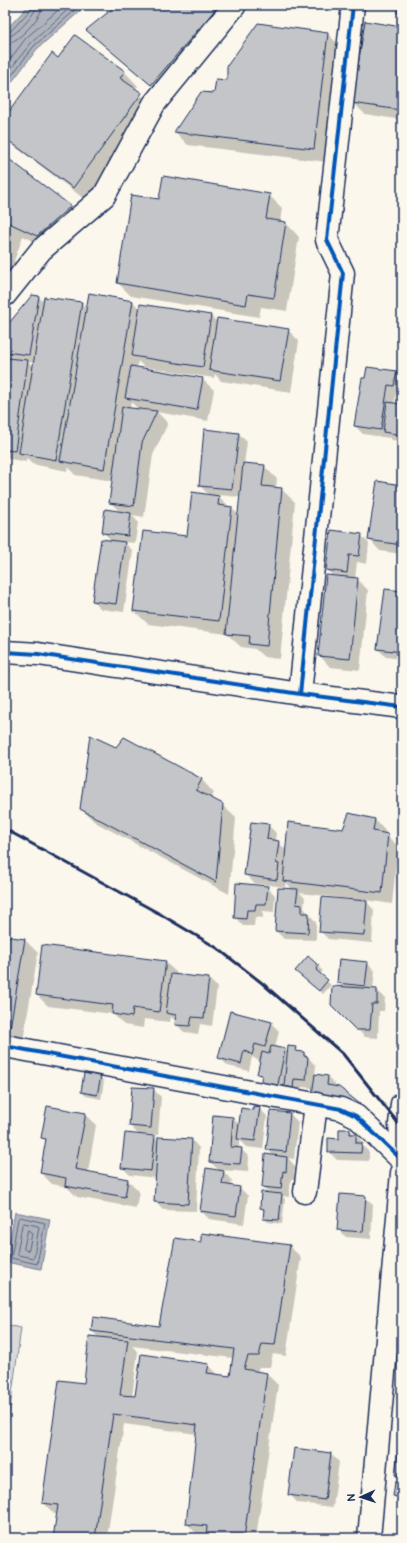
<svg xmlns="http://www.w3.org/2000/svg" width="407" height="1543" font-family="'Balsamiq Sans',sans-serif">
<style>
.green{fill:#dadad7;stroke:#7a849a}
.water{fill:#afb3bb;stroke:#747e96}
.shadow{fill:#0003;fill-rule:evenodd}
.lines{fill:none;stroke-linecap:round;stroke-linejoin:round}
.shore{stroke:#566483;stroke-width:1}
.building{fill:#c3c5c9;stroke:#1b2f5e}
.street-casing{stroke:#1b2f5e;stroke-width:25}
.secondary-casing{stroke:#1b2f5e;stroke-width:25}
.street{stroke:#fbf7ec;stroke-width:22}
.secondary{stroke:#fbf7ec;stroke-width:22}
.rail{stroke:#1b2f5e;stroke-width:3}
.cycleway-casing{stroke:#fbf7ec;stroke-width:6}
.cycleway{stroke:#0057b8;stroke-width:4}
</style>
<rect width="100%" height="100%" fill="#fbf7ec"/>
<filter id="ink" filterUnits="userSpaceOnUse"><feTurbulence type="fractalNoise" baseFrequency=".025" numOctaves="2"/><feDisplacementMap in="SourceGraphic" scale="8" xChannelSelector="R" yChannelSelector="G"/><feConvolveMatrix kernelMatrix="1 2 1 2 8 2 1 2 1" color-interpolation-filters="sRGB"/></filter>
<g filter="url(#ink)">
<path class="green" d="M5,1325L21,1328L5,1446Z"/>
<path class="water" d="M29,5H87L37,49L5,91V31Z
M15,1212L50,1219L41,1269L6,1262Z"/>
<path class="shadow" d="M5,5H12L5,14Z
M119,5H243L165,97L101,43L87,30Z
M402,28V120L365,114L353,103Z
M328,34L341,47L327,162L188,145L175,132L215,94L227,81Z
M75,36L125,72L138,86L135,90L155,108L87,201L5,139V119L58,59Z
M5,157L71,207L84,220L51,249L23,236L14,261L24,270L5,295Z
M269,195L282,208L280,222L286,223L299,237L287,311L261,307L259,317L131,296L118,283L160,201Z
M33,296L39,297L44,303H81L87,309L133,302L140,309L141,305L211,316L218,323L288,330L299,341L291,392L221,381L215,374L214,378L144,367L138,361L137,368L202,379L214,390L208,421L157,412L168,423L153,455L144,517L132,515L138,522L135,543L124,542L133,551L124,612L101,609L93,601L112,541L103,532L120,512L110,502L113,481L75,475L68,467L67,471L32,464L26,458V462L5,458V330ZM28,362L35,363L34,367ZM131,402L139,410L130,409Z
M396,372L402,378V393L396,392L394,404L402,405V441L392,440L389,437V438L363,434L355,426L366,380Z
M239,434L247,442L244,464L264,466L277,479L276,488L281,489L295,502L280,659L264,657L255,649L241,647L227,634L148,624L134,611L188,537L209,495L200,486ZM217,495L240,497L239,515L230,507Z
M402,486V554L380,551L369,539Z
M361,535L369,543L367,564L357,562L355,579H357L368,590L360,670L330,667L319,655L334,577L327,570Z
M402,592V659L386,657L378,649Z
M116,749L201,779L214,793L211,799L222,805L236,818L229,894L95,822L81,809Z
M375,820L386,831L385,834L398,846L392,904L365,900L374,910L372,943L328,939L320,931L352,901V899L300,893L305,898L304,908L316,922V940L284,939L276,931L293,890L286,882L285,887L254,883L246,875L268,825L276,833L275,841L278,842L287,851L343,830Z
M267,887L275,895L274,912L263,911V918L255,917L254,926H243L235,917Z
M5,933L9,937L25,940L38,953L23,1041L5,1038Z
M308,957L323,971L319,975L331,985L323,994L301,975Z
M165,962L177,973L176,975L209,979L217,987L212,1026L200,1024L198,1034L184,1032L176,1024V1021L171,1017L170,1022L144,1019L143,1028L124,1025L113,1014L48,1006L37,995Z
M367,963L375,971L373,989L377,990L385,998L384,1011H379L378,1038L365,1037L332,1004L343,988L338,982Z
M271,1023L279,1031L275,1048L285,1050L289,1053L295,1048L299,1052L304,1053L316,1066L315,1075L328,1077L336,1085L335,1087L359,1105L367,1113L314,1088L302,1087L301,1095L285,1096L258,1074L261,1062L252,1057L249,1071L228,1066L220,1058Z
M100,1077L104,1081L101,1099L86,1096L82,1092Z
M153,1089L161,1097L158,1135L138,1134L130,1126Z
M259,1108L267,1116L263,1149L246,1147L239,1140V1149H241L249,1157L248,1172L221,1170L232,1180L231,1186L240,1188L248,1196L244,1224L209,1219L201,1211L220,1171L210,1162L232,1118L240,1125L254,1111Z
M85,1114L96,1125L88,1172L128,1180L139,1191L136,1208L77,1197L67,1187L52,1184L41,1173L47,1142L42,1137Z
M290,1114L298,1122L294,1159L288,1158L295,1166L294,1179H291L289,1197L282,1196L285,1199L282,1224L268,1222L264,1218L265,1212L261,1208L270,1194L263,1187L274,1156L267,1149Z
M350,1130L364,1143L363,1146L369,1152V1161L337,1160L329,1152Z
M154,1137L159,1142L191,1139L199,1148L196,1211L163,1210L155,1202L157,1178L130,1175L122,1167Z
M365,1197L373,1205L371,1239L346,1237L338,1229Z
M202,1243L289,1246L301,1257L286,1356L273,1354L270,1367H259L257,1372L267,1374L278,1385L256,1538H207V1536L198,1535L187,1524L197,1434L124,1424L107,1538H54L57,1514H54L43,1502L85,1384L99,1338L92,1331L94,1318L159,1327ZM132,1346L233,1358L231,1377L219,1375L208,1365L136,1397H132L138,1352Z
M402,1442V1481L396,1475Z
M331,1454L339,1462L333,1507L298,1503L290,1495Z
M402,1484V1501L398,1500L394,1496Z"/>
<g class="lines">
<path class="shore" d="M5,33L10,32L31,9L32,5
M5,38C14,38 36,14 37,5
M5,44C17,44 42,17 43,5
M5,66L26,38L64,5
M5,76L31,43L73,5
M5,84L34,46L81,5
M20,1217L45,1223L37,1264L11,1258L18,1219Z
M24,1223L38,1226L39,1227L34,1256L33,1258L18,1255L17,1254L22,1225Z
M28,1230L32,1233L29,1249L27,1251L24,1249Z"/>
</g>
<path class="building" d="M117,5H219L151,85L86,30Z
M398,5H402V14L397,13Z
M365,21L402,27V87L400,110L352,103Z
M258,23L328,33L314,149L174,132L201,92L214,93L216,79L227,80V66Z
M75,35L125,71L120,78L142,93L73,188L5,138V117L52,53L58,58Z
M5,156L71,206L37,236L9,223L5,236Z
M163,176L270,194L266,219L286,222L274,298L248,294L246,305L117,283L131,195L159,199Z
M89,293L133,301L104,469L60,461Z
M32,295L39,296L29,355L5,352V328Z
M44,297L82,302L56,460L19,453Z
M140,304L211,315L203,367L132,356Z
M217,318L289,329L280,381L209,370Z
M5,358L28,360L15,451L5,450Z
M131,366L203,378L197,410L125,398Z
M367,367L397,371L394,386L388,385L381,430L354,426L362,378H365Z
M387,402L402,404V435L383,432Z
M122,407L157,411L142,443L134,506L109,503Z
M204,429L239,433L232,489L199,486Z
M243,463L265,465L262,486L282,488L267,646L249,644L250,636L226,634Z
M377,481L402,485V545L368,540Z
M192,492L219,496L218,505L232,507L219,621L133,611L143,531L187,536Z
M105,509L131,513L128,536L102,533Z
M331,530L362,534L359,556L349,555L347,573L326,570Z
M101,539L125,542L116,604L92,601Z
M326,575L358,578L350,659L318,656Z
M385,589L402,591V652L377,649Z
M90,735L116,747L124,737L202,779L196,790L223,804L216,882L80,809Z
M349,813L375,819L373,831L388,834L382,893L283,881L288,822L343,829Z
M251,822L269,824L267,839L279,841L276,863L279,864L277,880L244,875Z
M236,883L268,886L266,904H256L255,910H247L246,919L234,918Z
M278,888L298,889L296,904L302,905V913H309L308,933L275,931Z
M322,897L367,901L364,935L319,932Z
M5,936L25,939L10,1028L5,1027Z
M42,945L166,961L159,1012L133,1008L132,1017L112,1014L113,1005L36,995Z
M308,956L319,966L316,970L328,980L319,991L295,971Z
M339,959L368,962L365,986L337,983Z
M171,974L209,978L204,1018L192,1017L190,1026L175,1025L176,1015L166,1013Z
M332,986L377,989V1004H372L370,1030H356L331,1005Z
M230,1011L272,1022L265,1047L255,1044L252,1055L244,1050L241,1064L218,1058Z
M271,1046L285,1049L277,1089L260,1085L262,1075L257,1074L262,1052L269,1054Z
M288,1046L296,1047L295,1051L304,1052V1056L308,1057L306,1080L294,1079L293,1088L284,1086Z
M84,1073L101,1076L97,1095L81,1092Z
M315,1074L328,1076L327,1085L339,1087L360,1104L355,1110L312,1095Z
M132,1087L154,1088L151,1128L129,1126Z
M47,1106L86,1113L75,1169L128,1179L125,1197L65,1186L66,1178L40,1173L46,1139L41,1138Z
M253,1106L260,1107L255,1141L237,1139L241,1108L253,1110Z
M271,1111L290,1113L286,1152L266,1150Z
M213,1115L233,1117L231,1147L242,1148L240,1164L209,1162Z
M339,1129H350V1134H356V1143H362L361,1153L328,1152V1138L339,1139Z
M125,1133L155,1136L151,1171L121,1168Z
M158,1137L192,1139L188,1204L154,1202Z
M265,1154L287,1157L286,1172L283,1171L281,1189L262,1187Z
M206,1168L224,1171L222,1184L240,1187L236,1216L200,1211Z
M261,1192L282,1194L279,1220L263,1219L264,1209L260,1208Z
M340,1194L366,1196L363,1232L337,1230Z
M201,1233L290,1245L275,1345L262,1344L259,1356H248L244,1369L267,1373L244,1538H206L207,1526L186,1524L197,1425L113,1414L95,1538H53L58,1505L42,1503L59,1380L84,1383L89,1336L128,1340L120,1395L135,1396L141,1354L209,1364L207,1373L230,1376L234,1349L91,1331L93,1317L159,1326L175,1238L201,1242Z
M399,1441H402V1476L395,1475Z
M294,1448L331,1453L325,1500L288,1495Z
M395,1482L402,1483V1498L393,1496Z"/>
<g class="lines">
<g class="street-casing">
<path id="street" d="M5,295L41,250L104,196L154,104L235,5
M300,694L343,273L327,240L353,5
M5,1046L341,1109L356,1116L402,1160
M305,1192L316,1104"/>
</g>
<g class="secondary-casing">
<path id="secondary" d="M5,652L38,654L300,694L402,707
M402,1104L400,1125L402,1147
M369,1538L402,1173"/>
</g>
<use href="#street" class="street"/>
<use href="#secondary" class="secondary"/>
<path class="rail" d="M5,829L160,914L217,948L262,983L343,1054L402,1128"/>
<g class="cycleway-casing">
<path id="cycleway" d="M5,652L38,654L300,694L402,707
M300,694L343,273L327,240L353,5
M5,1046L341,1109L356,1116L402,1160"/>
</g>
<use href="#cycleway" class="cycleway"/>
</g>
</g>
<rect width="407" height="1543" fill="none" stroke="#fbf7ec" stroke-width="20"/>
<rect x="10" y="10" width="387" height="1523" fill="none" stroke="#1b2f5e" stroke-width="1.5" filter="url(#ink)"/>
<g transform="translate(361 1497) rotate(267)" stroke="#fbf7ec" stroke-width="3" paint-order="stroke">
<path d="M0-3L7 15L0 10L-7 15Z" fill="#1b2f5e"/>
<text y="-6" font-size="11" font-weight="bold" text-anchor="middle" fill="#1b2f5e">N</text>
</g>
</svg>
